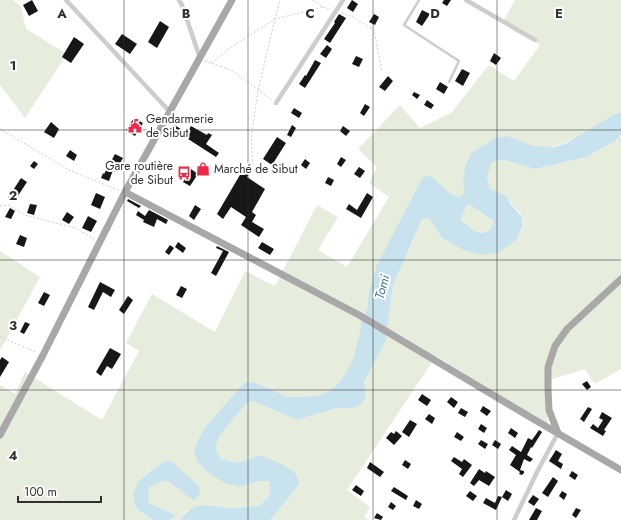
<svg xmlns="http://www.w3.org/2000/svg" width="621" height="520" font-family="Jost,sans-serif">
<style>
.green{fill:#e7eddd}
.water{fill:#c8e3ee;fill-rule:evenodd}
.building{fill:#171717}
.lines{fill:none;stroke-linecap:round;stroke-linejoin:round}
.path{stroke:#cdcdcd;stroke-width:1;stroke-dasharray:2 2;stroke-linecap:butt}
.service{stroke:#cdcdcd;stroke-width:2.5}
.minor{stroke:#cdcdcd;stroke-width:4.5}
.primary{stroke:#a8a8a8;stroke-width:7}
.grid{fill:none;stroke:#303030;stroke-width:1;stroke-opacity:0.55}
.labels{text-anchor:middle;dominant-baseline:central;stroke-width:4;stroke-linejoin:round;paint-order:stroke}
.poi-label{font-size:12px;fill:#303030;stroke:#fff;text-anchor:start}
.water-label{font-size:13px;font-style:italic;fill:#387a97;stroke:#fff}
.grid-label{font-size:13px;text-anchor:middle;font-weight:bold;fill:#303030;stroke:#fff;stroke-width:4;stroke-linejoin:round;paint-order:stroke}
</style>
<rect width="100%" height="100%" fill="#fff"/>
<path class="green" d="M0,0H13L21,7L26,29L67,54L25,118L0,85Z
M515,0H621V112L613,115C589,129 562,153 533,146C525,145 517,139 509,136L463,183L464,193L459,198L447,191L431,176L369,292L367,309L361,322L360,332L353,359L341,380L331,390L318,396L288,397L254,382L198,440L240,487L260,481H270V495L259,506L234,508L204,505L186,511L180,520H170L176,515L149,503L148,494L150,487L163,481H168L194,500L171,461L139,481V511L154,520H0V385L15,394L25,372L102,420L139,351L126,343L152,294L215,332L245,271L275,286L317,205L338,217L318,250L347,267L389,197L369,183L377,167L358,149L400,105L420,128L451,113L489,65L514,81L540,45L503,22Z
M621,135V369L595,384L585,369L546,381L548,425L436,356L347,490L370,507L364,517L369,520H270L300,484L260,455L238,463L221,459L215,448L218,436L245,405L253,401L297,420L337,408H353L366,396L364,382L386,340L393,285L422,219L429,218L442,238L463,250L500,252C510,244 529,232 522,217C518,209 511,205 507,196L490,190L487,177L492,162L504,160L535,169L586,157L615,141Z
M470,203L494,221L490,230L483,233L474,231L461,220L464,210Z
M0,251L40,277L1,349L0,348Z"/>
<path class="water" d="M621,112V135L615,141L586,157L535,169L504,160L492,162L487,177L490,189L507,196L510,203L522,217L523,226L517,239L500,252L482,255L463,250L442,238L429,218L422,219L393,285L386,340L364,382L366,396L362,403L353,408H337L297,420L253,401L245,405L219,436L215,448L221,459L238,463L260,455L282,464L295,473L300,484L270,520H180C195,497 212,508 234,508C242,508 251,506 259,506L270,495L269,481H260L240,487L226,483L211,475L197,461L194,451L198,440L207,425L244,383L254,382L288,397L318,396L331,390L341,380L353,359L360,332L361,322L367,309L369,292L377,265L423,177L431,176L447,191L459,198L464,193L463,183L465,167L471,153L496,138L509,136L533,146L554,147L567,143L613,115ZM469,204L494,221L490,230L483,233L474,231L461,220L464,210Z
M171,461L199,486L200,494L194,501L168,481H163L150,487L148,494L149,503L176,515L170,520H154L139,511L135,505L133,493L139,481L163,462Z"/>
<path class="building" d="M32,0L38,11L29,16L23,5Z
M352,0L358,4L353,12L347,8Z
M444,0H451L447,6L442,3Z
M422,10L430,14L422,26L416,22Z
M339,14L346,18L330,43L324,39L335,23L334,22Z
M374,14L379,17L375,25L369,22Z
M160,21L169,27L157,48L148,42Z
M122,34L137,44L130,54L115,44Z
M74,37L84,44L71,63L62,57Z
M327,45L332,49L326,58L320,54Z
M494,53L501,58L496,65L490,61Z
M356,56L363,59L359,67L352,64Z
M315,60L321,63L305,88L299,84L305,75L306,76Z
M462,69L470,73L463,86L455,81Z
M388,76L393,81L385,91L379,87Z
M440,82L448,87L444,94L436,89Z
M414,92L420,95L417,99L412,95Z
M427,100L434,105L431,109L424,105Z
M365,104L370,107L364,116L360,113Z
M294,108L302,113L299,118L291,113Z
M134,118L143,123L135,136L126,130Z
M51,122L59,129L54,138L44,132Z
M173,124L187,133L191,126L207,135L208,133L212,135L206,144L219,153L216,157L171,128Z
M292,125L296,128L291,137L287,135Z
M343,126L350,131L346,136L340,131Z
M277,137L286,143L272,165L263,159Z
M70,150L77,155L74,161L66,156Z
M115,154L123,158L115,172L113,170L109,181L101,178L103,173L104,174Z
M341,157L346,160L341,167L337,164Z
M305,159L310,163L306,169L301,165Z
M34,161L38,164L34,169L30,166Z
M359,167L365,171L360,178L354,174Z
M244,168L251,172L247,177L265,189L252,212L256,215L252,222L264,229L259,237L241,225L246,217L231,207L223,219L217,214Z
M191,169L198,174L190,186L183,182Z
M328,177L334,180L331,186L325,183Z
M21,178L27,182L14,202L8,198Z
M96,193L105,197L100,209L91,205Z
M367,193L373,197L361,218L346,209L349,204L357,210Z
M128,199L141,206L139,208L127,201Z
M30,204L37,205L34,215L27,213Z
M195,205L201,209L194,220L189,216Z
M10,208L15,211L11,219L5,217Z
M149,210L168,220L166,224L157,219L154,227L143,222L144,220L136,215L138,211L145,216Z
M67,212L74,217L69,224L62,220Z
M88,216L97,221L91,232L82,228Z
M20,235L27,238L24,247L16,244Z
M178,242L186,248L183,253L175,247Z
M262,242L274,249L270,255L258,248Z
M170,245L174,248L169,255L165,252Z
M217,246L229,252L216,276L211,273L223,251L216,248Z
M100,282L115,290L111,297L103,292L94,310L88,307Z
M181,286L187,289L182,298L176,295Z
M44,292L50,295L44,306L38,303Z
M128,296L133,300L124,314L119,310Z
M25,322L30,324L24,334L20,332Z
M110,348L121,354L112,369L107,366L101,376L96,372Z
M2,357L9,362L0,377V360Z
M587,381L591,387L587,390L582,384Z
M422,394L431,400L427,406L418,400Z
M451,397L458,402L454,408L447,402Z
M483,406L491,411L487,416L480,411Z
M588,407L592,409L584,422L580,419Z
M461,408L468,412L465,417L458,413Z
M602,412L612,418L604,430L606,431L603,436L590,428L593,424L598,428L603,420L599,418Z
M429,414L435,418L432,424L425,419Z
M410,420L417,424L409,437L402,432Z
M481,424L487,428L484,433L478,429Z
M511,428L518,433L515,438L508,433Z
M539,430L542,432L532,448L531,447L527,455L533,459L530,462L524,459L520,470L524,471V473L522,475L519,474L520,472L510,465L516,455L509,450L512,446L521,452L528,438L532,440Z
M396,431L402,436L394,445L386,438L391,432L394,434Z
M457,432L464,437L461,441L454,437Z
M481,440L488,444L485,449L478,444Z
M495,440L501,444L498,449L492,445Z
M556,450L562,454L558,461L563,464L561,469L549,461Z
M454,457L462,462L464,459L472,465L463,477L459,474L462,469L451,461Z
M405,460L411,464L408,469L402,465Z
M370,462L384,472L380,477L367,468Z
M479,469L485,473L486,471L495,477L489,486L479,480L474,486L470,483Z
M572,471L578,475L575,480L569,476Z
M553,477L558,481L548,497L542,493Z
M356,485L364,491L361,496L352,490Z
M394,487L408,496L406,500L391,491Z
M506,490L512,494L508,501L502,497Z
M470,491L477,496L473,501L466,496Z
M562,491L567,494L564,500L559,496Z
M533,495L539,499L534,506L528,502Z
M498,496L502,497L496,510L483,503L486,498L495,503Z
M416,500L422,504L419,509L413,506Z
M391,502L396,506L393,510L388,507Z
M536,508L542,511L537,520H529Z
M576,508L581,510L576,518L572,515Z
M377,513L383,517L381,520L374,518Z"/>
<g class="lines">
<path class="path" d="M313,0L323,7L330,9
M341,13L351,16L374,30L382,71
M205,61L231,70L272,100
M212,63L227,50L275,19L323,7
M0,129L69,170L118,190
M614,132L621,141
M253,165L251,139L258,90L275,19L280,0
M0,206L8,205L25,215L76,228L94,239
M0,337L36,352"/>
<path class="service" d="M419,0L404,25L459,61L449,82"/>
<path class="minor" d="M66,0L170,112
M179,0L182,5L200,58
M466,0L535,40
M276,103L343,0
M514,520L537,472L558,433"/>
<path class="primary" d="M125,192L359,315L535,420L621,470
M558,433L549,410L548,389V367L555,346L567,329L621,279
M0,435L43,355L125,192L232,0"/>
</g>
<path class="grid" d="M124,0V520M248,0V520M373,0V520M497,0V520M0,130H621M0,260H621M0,390H621"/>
<defs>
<g id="civic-bare" transform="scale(1.08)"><path d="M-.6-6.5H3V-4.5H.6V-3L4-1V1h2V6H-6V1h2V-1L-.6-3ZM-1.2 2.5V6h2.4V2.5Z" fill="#ef2949" stroke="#fff" stroke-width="2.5" paint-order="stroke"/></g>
<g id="shop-bare" transform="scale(1.08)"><path d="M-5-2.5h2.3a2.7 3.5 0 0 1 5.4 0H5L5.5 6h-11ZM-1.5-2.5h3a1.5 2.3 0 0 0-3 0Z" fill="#ef2949" stroke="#fff" stroke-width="2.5" paint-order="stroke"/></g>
<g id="bus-bare" transform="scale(1.08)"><path d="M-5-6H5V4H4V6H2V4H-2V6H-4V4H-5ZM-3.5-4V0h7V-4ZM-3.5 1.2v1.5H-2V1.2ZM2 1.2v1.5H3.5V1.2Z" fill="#ef2949" stroke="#fff" stroke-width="2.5" paint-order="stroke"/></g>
</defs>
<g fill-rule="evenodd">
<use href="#civic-bare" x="135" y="126"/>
<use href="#shop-bare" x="203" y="169"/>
<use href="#bus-bare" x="184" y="173"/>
</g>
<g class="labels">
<g class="poi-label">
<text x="146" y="119">Gendarmerie<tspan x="146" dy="14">de Sibut</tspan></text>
<text x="173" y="166" text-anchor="end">Gare routière<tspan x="173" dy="14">de Sibut</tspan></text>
<text x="214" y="169">Marché de Sibut</text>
</g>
<g class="water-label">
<text transform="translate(382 287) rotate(-75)">Tomi</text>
</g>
</g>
<g class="grid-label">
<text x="62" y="18">A</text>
<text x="186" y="18">B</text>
<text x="310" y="18">C</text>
<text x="435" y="18">D</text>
<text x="559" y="18">E</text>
<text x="13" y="70">1</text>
<text x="13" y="200">2</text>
<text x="13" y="330">3</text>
<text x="13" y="460">4</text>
</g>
<path d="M18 496v6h83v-6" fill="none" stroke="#303030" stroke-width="2"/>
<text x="24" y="496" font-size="12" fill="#303030" stroke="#ffffff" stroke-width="3" paint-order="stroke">100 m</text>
</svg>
